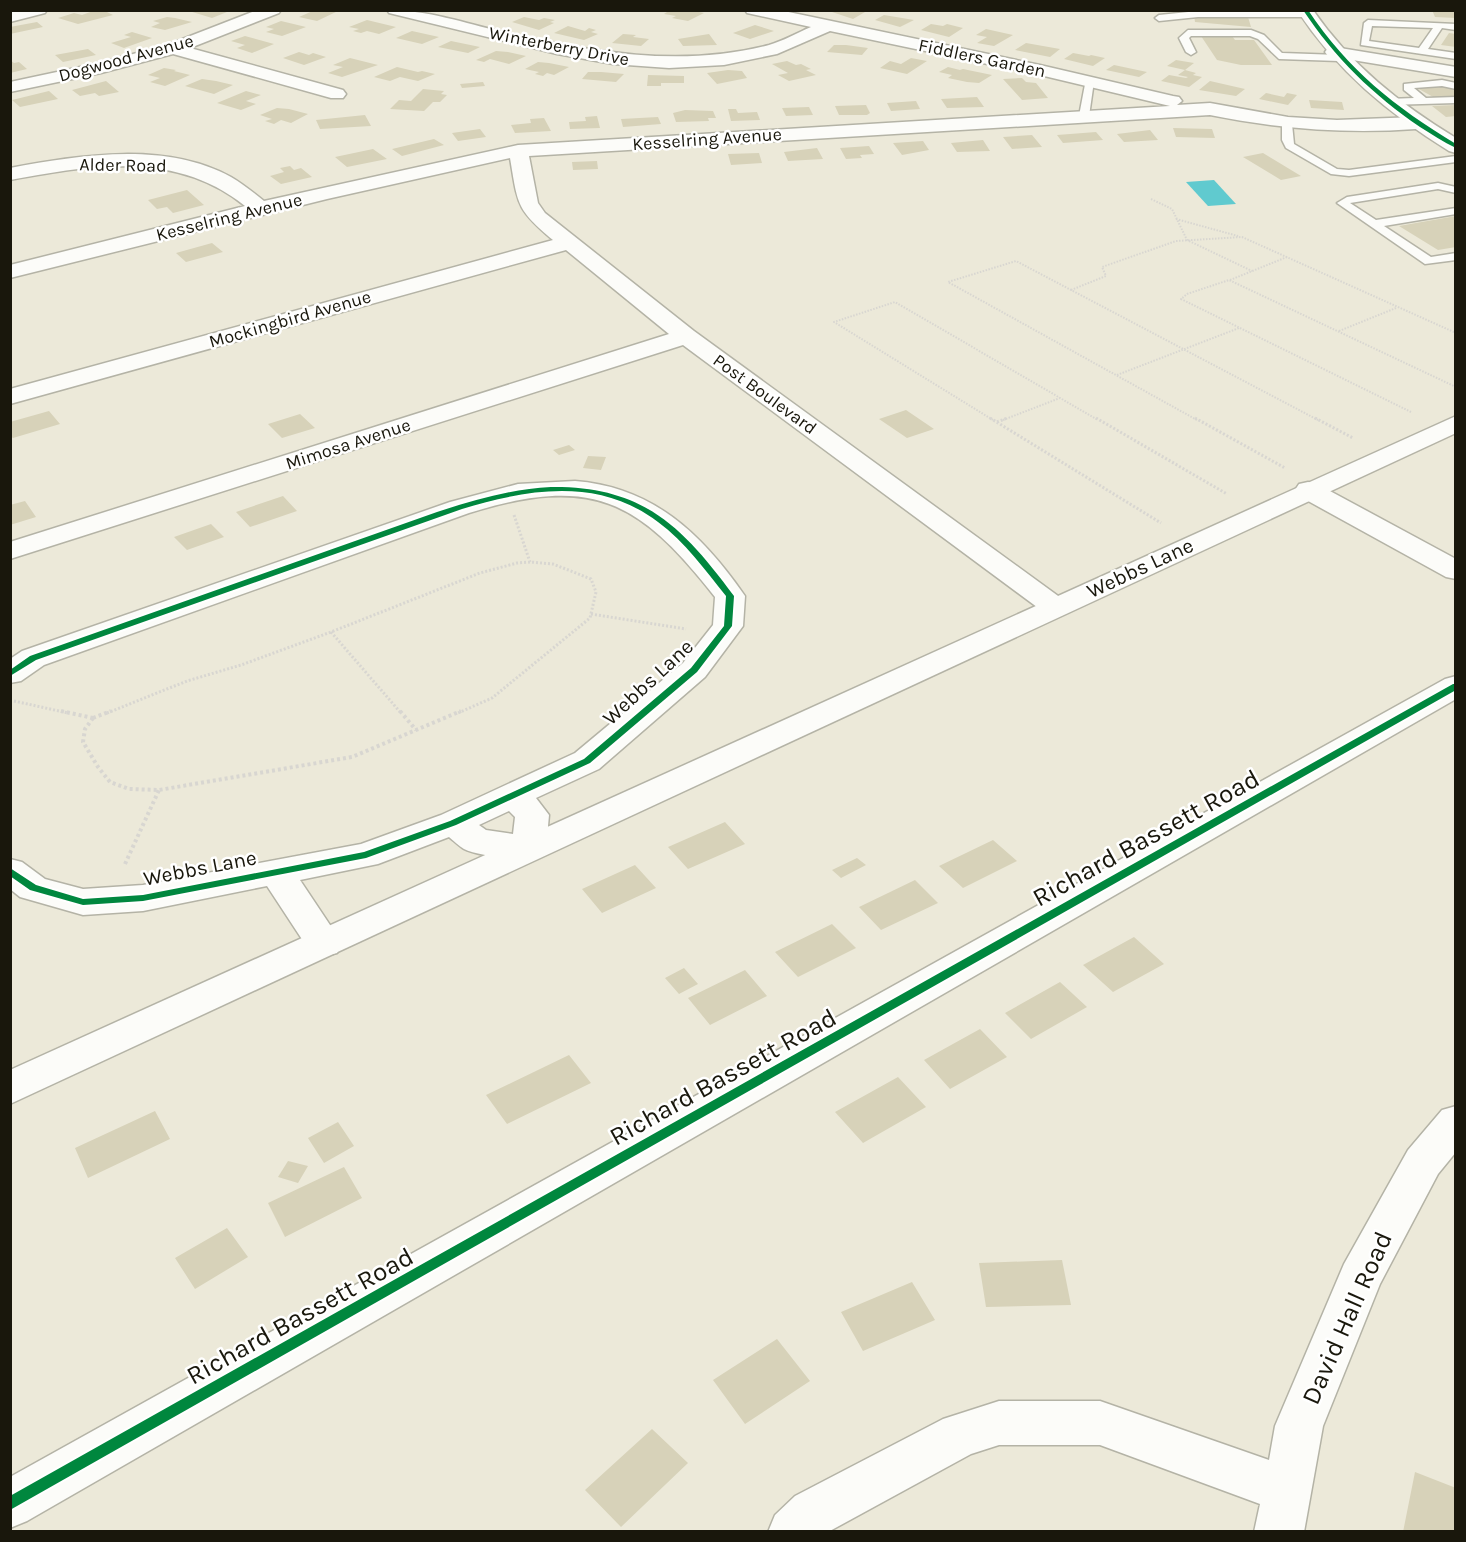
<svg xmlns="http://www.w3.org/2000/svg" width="1466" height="1542" font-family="Karla,sans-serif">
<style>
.water{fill:#60cacf}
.building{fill:#d7d2b9}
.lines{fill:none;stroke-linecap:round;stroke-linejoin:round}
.service-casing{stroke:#b4b3a6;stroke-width:3}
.minor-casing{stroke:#b4b3a6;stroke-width:3}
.tertiary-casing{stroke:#b4b3a6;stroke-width:3}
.secondary-casing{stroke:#b4b3a6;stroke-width:3}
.path-far2{stroke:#d8d6d1;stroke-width:2;stroke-dasharray:1.5 1.5;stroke-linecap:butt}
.path-far1{stroke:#d8d6d1;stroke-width:3;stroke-dasharray:2 2;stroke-linecap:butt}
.path{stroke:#d8d6d1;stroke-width:4;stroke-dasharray:3 3;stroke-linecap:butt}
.service{fill:#fcfcf9;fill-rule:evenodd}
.minor{fill:#fcfcf9;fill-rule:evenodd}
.tertiary{fill:#fcfcf9;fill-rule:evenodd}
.secondary{fill:#fcfcf9;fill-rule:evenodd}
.cycleway-casing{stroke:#fff;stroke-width:4}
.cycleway{fill:#00873e;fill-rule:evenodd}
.labels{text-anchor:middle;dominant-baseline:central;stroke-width:5;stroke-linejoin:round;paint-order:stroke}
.far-street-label{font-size:18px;fill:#19170c;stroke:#fff}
.street-label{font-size:21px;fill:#19170c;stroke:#fff}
.near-street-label{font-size:26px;fill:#19170c;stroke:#fff}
</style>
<rect width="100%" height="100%" fill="#ece9d9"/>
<path class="water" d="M1214,180L1236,204L1208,206L1186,182Z"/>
<path class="building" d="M96,10H103L113,15L78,24L58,18L74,13L82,15Z
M220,10L227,12L212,18L189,11Z
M315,10H335L338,11L317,21L299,17Z
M670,10H689L704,13L688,21L672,18L676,16L664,14Z
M826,10H856L865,12L853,19Z
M1432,10H1456V18L1435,17Z
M884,15L914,20L900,27L875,20Z
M1194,15L1248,17L1251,27L1195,22Z
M167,17L175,18L192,22L165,30L151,27L160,23L153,21Z
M524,17L539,20L544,18L555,20L550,22L554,23L539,30L512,22Z
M367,20L396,27L379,34L367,31L361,33L353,31L359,29L349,27Z
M281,21L306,27L282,36L266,32L274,29L266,27Z
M37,22L43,27L10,34V27Z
M931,24L943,26L947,24L963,28L949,37L921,30Z
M755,25L774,31L750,39L733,33Z
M568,26L585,31L589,28L596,30L591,32L598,34L584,40L554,33Z
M986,29L1013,35L994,46L977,43L987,37L976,35Z
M412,31L439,37L422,44L396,38Z
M132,32L152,38L124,48L111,43L131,37L124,35Z
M1449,33L1456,34V47L1441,45Z
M623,34L636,35L633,37L649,39L641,46L612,43Z
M709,34L717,45L683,46L678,39Z
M245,36L274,44L252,53L237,48L245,45L231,41Z
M1201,36H1232L1235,40H1254L1272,65H1241L1217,60Z
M451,41L480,47L468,53L438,47Z
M1026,43L1060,49L1050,57L1015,50Z
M834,45H846L868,48L862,55L827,52Z
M88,49L96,55L63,62L55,55Z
M496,51L508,52L526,56L509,64L490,59L484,62L476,60Z
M299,52L309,55L313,53L326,57L304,65L283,58Z
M1073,53L1089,56L1091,55L1105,58L1093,66L1064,59Z
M350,58L378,65L342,77L328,73L343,67L333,65Z
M911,58L927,61L907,74L880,68L890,61L901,64Z
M10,60L14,63L19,62L27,69L10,73Z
M1176,60L1194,63L1185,70L1167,66Z
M787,61L796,65L801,64L811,69L806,70L816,75L789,81L778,75L788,73L772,64Z
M538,62L549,63L569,67L554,75L547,73L543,76L535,74L539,72L525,69Z
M1114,65L1147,72L1139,77L1106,70Z
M397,67L418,72L422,71L435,74L418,81L400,77L390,81L374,77Z
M948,67L960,70L963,69L992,75L979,83L967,82L948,78L952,75L939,72Z
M164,68L176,70L174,71L190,75L165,86L150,82L160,78L148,75Z
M728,70L742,71L747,78L717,84L707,73Z
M1185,70L1196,73L1193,75L1202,77L1189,87L1161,81L1169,75L1186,78L1188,77L1178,75Z
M588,72H601L624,74L616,82L582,79Z
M648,75L684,76V83H661V86H647Z
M1022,78L1026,82L1036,83L1048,98L1022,100L1003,79Z
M202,79L216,81L233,85L214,94L185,86Z
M106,81L119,92L99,96L95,93L80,96L72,90Z
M1210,81L1245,89L1236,96L1199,90Z
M483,82L485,86L462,88L460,84Z
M1448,86L1456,92V97L1435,98L1417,88Z
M423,89L444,91L441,94L447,95L440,102H433L424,111L390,109L399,100L411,101Z
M49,91L58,99L20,107L12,100Z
M246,91L261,95L246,101L256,104L241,110L217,103Z
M1266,93L1284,97L1287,93L1297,95L1288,105L1259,99Z
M977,97L984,107L947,108L941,99Z
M1309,100L1342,102L1344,110L1311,108Z
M916,101L920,109L891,111L887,103Z
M866,105L870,113L867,115H839L835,106Z
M1456,105V116L1446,117L1432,106Z
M809,107L813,115L786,116L782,108Z
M277,108L289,109L308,114L291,123L281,120L274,124L265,121L272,119L260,115Z
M728,109H736L738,113L757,112L760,120L731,121Z
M685,110L713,111L716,118H708L709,121L676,122L673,113Z
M365,115L371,126L320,129L316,120Z
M597,116L600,128L570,129L569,122L586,121L585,117Z
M658,117L661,124L623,127L621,119Z
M544,118L551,131L515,133L511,125L531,123L530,119Z
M1173,128L1212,129L1215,138L1176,137Z
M480,129L486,137L458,141L452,133Z
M1150,130L1158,140L1124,142L1117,134Z
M1096,132L1103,140L1063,143L1057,135Z
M1032,135L1042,147L1012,149L1003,137Z
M434,139L444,145L402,156L392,149Z
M983,140L990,151L957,152L951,143Z
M923,141L929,150L902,155L893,143Z
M869,146L874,154L860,155L862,158L846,159L840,148Z
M817,148L823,159L788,161L784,152Z
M373,149L387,159L347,167L335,157Z
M759,153L762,163L731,165L728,154Z
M1263,153L1301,176L1281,180L1243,157Z
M597,161L598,169L573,170L572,162Z
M290,166L294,170L301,168L312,177L281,184L270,176L284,172L280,168Z
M187,190L204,205L173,213L167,207L157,209L148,200Z
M1456,216V247L1438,250L1399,226Z
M212,243L223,252L186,262L176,253Z
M906,410L934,429L907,438L879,419Z
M49,411L60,424L13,438L10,436V422Z
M300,414L315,428L282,438L268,424Z
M569,445L575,450L559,455L553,450Z
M588,456L606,457L601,470L583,468Z
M283,496L297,511L250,527L236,512Z
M25,501L36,517L10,525V505Z
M211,524L224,537L187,550L174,537Z
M725,822L745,844L688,869L668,847Z
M993,840L1017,861L963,888L939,866Z
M857,858L866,865L841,878L832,870Z
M635,865L656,888L602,913L582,889Z
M915,880L938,903L881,930L859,907Z
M832,924L856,948L798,977L775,952Z
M1134,937L1164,964L1113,992L1083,965Z
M684,968L698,984L679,994L665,978Z
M745,970L767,996L710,1025L688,998Z
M1060,982L1087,1007L1031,1039L1005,1013Z
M980,1029L1007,1057L950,1089L924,1060Z
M569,1055L591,1083L507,1124L486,1095Z
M898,1077L926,1107L863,1143L835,1112Z
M155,1111L170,1139L88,1178L75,1148Z
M338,1122L354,1146L324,1163L308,1138Z
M288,1161L308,1166L298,1183L278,1177Z
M344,1167L362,1198L285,1237L268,1203Z
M227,1228L248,1257L195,1289L175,1258Z
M1062,1260L1071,1305L986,1307L979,1263Z
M912,1282L935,1320L863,1351L841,1312Z
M777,1339L810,1381L745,1424L713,1380Z
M652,1429L688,1463L621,1527L585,1490Z
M1415,1472L1456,1488V1532H1403Z"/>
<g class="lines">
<g class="service-casing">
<path id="service" d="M1198,11H1308L1312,14L1308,17H1198L1159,21L1155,18L1159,15Z
M1368,20L1456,24V30L1442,28L1428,49L1456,53V59L1361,45L1364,23ZM1372,26L1433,28L1419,48L1369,41Z
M1251,30L1264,35L1282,53L1339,55L1344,58L1339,61L1279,59L1258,39L1250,36H1191L1189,38L1196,52L1191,55L1186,52L1179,38L1188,30Z
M1086,79L1094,81L1089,116L1084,119L1079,116Z
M1442,80L1456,83V89L1442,86L1414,88L1426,98L1456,97V103L1388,105L1383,102L1388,99L1414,98L1404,90V84Z
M1287,121L1292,124L1294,144L1337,169L1349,170L1456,156V162L1349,176L1331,174L1286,148L1282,140V124Z
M1438,183L1456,187V193L1438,189L1350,203L1376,220L1456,208V214L1384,226L1431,257L1456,253V260L1425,264L1337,203L1347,197Z"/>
</g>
<g class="minor-casing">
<path id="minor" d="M17,10H47L45,13L10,22V12Z
M257,10H281L279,13L190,48L343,90L346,94L343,98H331L173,54L101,73L10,92V82L99,63L167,45Z
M387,10C428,10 464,23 503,32C591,52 681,68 769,45C783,41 797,33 811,27L747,13L745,10H779L1040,65L1173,96L1179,97L1182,101L1177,105L1210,103L1288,117L1337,120L1416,117L1423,119L1425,123L1423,127L1416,129C1346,134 1279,129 1210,115L529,156L538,203L545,213L694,331L1065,601L1070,607L1065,613L1055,616L1045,613L683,345L10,559V542L669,334L566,250L10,404V389L553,240C516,209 518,205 510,158L327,199L10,278V265L245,206C176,150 91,165 10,180V168C81,155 165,141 231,177C243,184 254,193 264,201L518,145L1170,106L1040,75L830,31L777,54L724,65L669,68L613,64L557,54L389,13Z
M1334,47L1456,67V77L1328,56L1325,52L1328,48Z
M575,481C653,487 702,534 745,596L743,626L705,677L599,769L536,798L549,815L546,848L541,856C525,861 480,857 464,849C459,846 454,841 449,837L378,864L300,880L342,943L337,953L324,956L311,953L267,886L143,911L83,915L20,897L10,889V859L22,862L45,879L83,889L143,885L361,844L441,815L575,753L683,663L713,625L715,597C638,499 592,475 469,513L44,665L21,681L10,683V659L22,651L450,502L518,484ZM509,811L515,817L513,834L486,830L479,825Z
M1308,482L1317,484L1456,559V579L1446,577L1299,496L1295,490L1299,484Z
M1456,676V699L27,1521L10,1528V1477L1445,679Z
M1456,1106V1152L1438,1174L1380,1284L1323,1426L1304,1532H1254L1260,1504L1100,1445H999L971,1454L828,1532H768L775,1515L795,1496L943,1419L999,1401H1100L1269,1460L1275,1426L1344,1264L1408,1150L1442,1110Z"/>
</g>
<g class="tertiary-casing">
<path id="tertiary" d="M1456,416V433L10,1104V1070Z"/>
</g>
<g class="secondary-casing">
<path id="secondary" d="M1297,10H1313C1351,65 1400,104 1456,138V153L1449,151C1388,113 1337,71 1297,10Z"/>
</g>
<path class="path-far2" d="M1151,199L1172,209L1187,240L1252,271
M1176,219L1238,236
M1230,280L1287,257
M1071,290L1106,276L1102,267L1176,241L1242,237L1456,333
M1339,331L1396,308
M1117,375L1239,328
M1411,412L1181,299L1187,294L1229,280L1456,387
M993,420L834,322L895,302L1098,420
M1003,420L1060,398
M1197,420L948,282L1016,261L1318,420"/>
<path class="path-far1" d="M990,418L1161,523
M1096,418L1227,494
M1195,418L1285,468
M1315,418L1353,438
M997,422L1007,418
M514,515L530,562
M591,614L686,629
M331,632L401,713
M14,701L68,713
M107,713L187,681L241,665L331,632L480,573L517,563L530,562L553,564L591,579L596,592L590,618L492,698L458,713"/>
<path class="path" d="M61,711L93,718
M400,711L416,730
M93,718L85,729L83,742L98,767L110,782L129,789L159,790L352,757L461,711
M93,718L111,711
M125,864L159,790"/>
<use href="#service" class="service"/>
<use href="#minor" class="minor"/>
<use href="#tertiary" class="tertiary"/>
<use href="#secondary" class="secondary"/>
<g class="cycleway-casing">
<path id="cycleway" d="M1303,10H1308C1348,70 1395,107 1456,144V148C1443,142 1432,134 1420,127C1373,95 1335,58 1303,10Z
M551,487C643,486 682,526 734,596L732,626L697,672L590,763L456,825L366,858L143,901L83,905L30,890L10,876V868L36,885L83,899L143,895L364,852L450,821L584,759L691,668L724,626L726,596C705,570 685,542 658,522C599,477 528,489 462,509L36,660L10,676V670L30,656L437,512C474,500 511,489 551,487Z
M1453,684H1456V690L10,1510V1496Z"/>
</g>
<use href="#cycleway" class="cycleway"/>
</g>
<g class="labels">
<g class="far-street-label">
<text transform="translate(559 46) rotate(11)">Winterberry Drive</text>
<text transform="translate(126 58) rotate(-15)">Dogwood Avenue</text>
<text transform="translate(982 58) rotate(12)">Fiddlers Garden</text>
<text transform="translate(707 139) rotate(-4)">Kesselring Avenue</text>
<text transform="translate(123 165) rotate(1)">Alder Road</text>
<text transform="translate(229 217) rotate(-14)">Kesselring Avenue</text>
<text transform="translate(290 319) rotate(-16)">Mockingbird Avenue</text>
<text transform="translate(765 394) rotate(36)">Post Boulevard</text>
<text transform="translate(348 444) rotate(-18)">Mimosa Avenue</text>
</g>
<g class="street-label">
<text transform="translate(1140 568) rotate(-25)">Webbs Lane</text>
<text transform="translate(648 682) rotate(-43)">Webbs Lane</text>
<text transform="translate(200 868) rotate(-11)">Webbs Lane</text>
</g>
<g class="near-street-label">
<text transform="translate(1146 838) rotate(-29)">Richard Bassett Road</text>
<text transform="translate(723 1077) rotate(-29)">Richard Bassett Road</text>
<text transform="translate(300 1316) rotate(-29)">Richard Bassett Road</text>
<text transform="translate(1347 1318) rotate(-66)">David Hall Road</text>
</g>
</g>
<rect width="1466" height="1542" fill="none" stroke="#19170c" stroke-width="24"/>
</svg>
